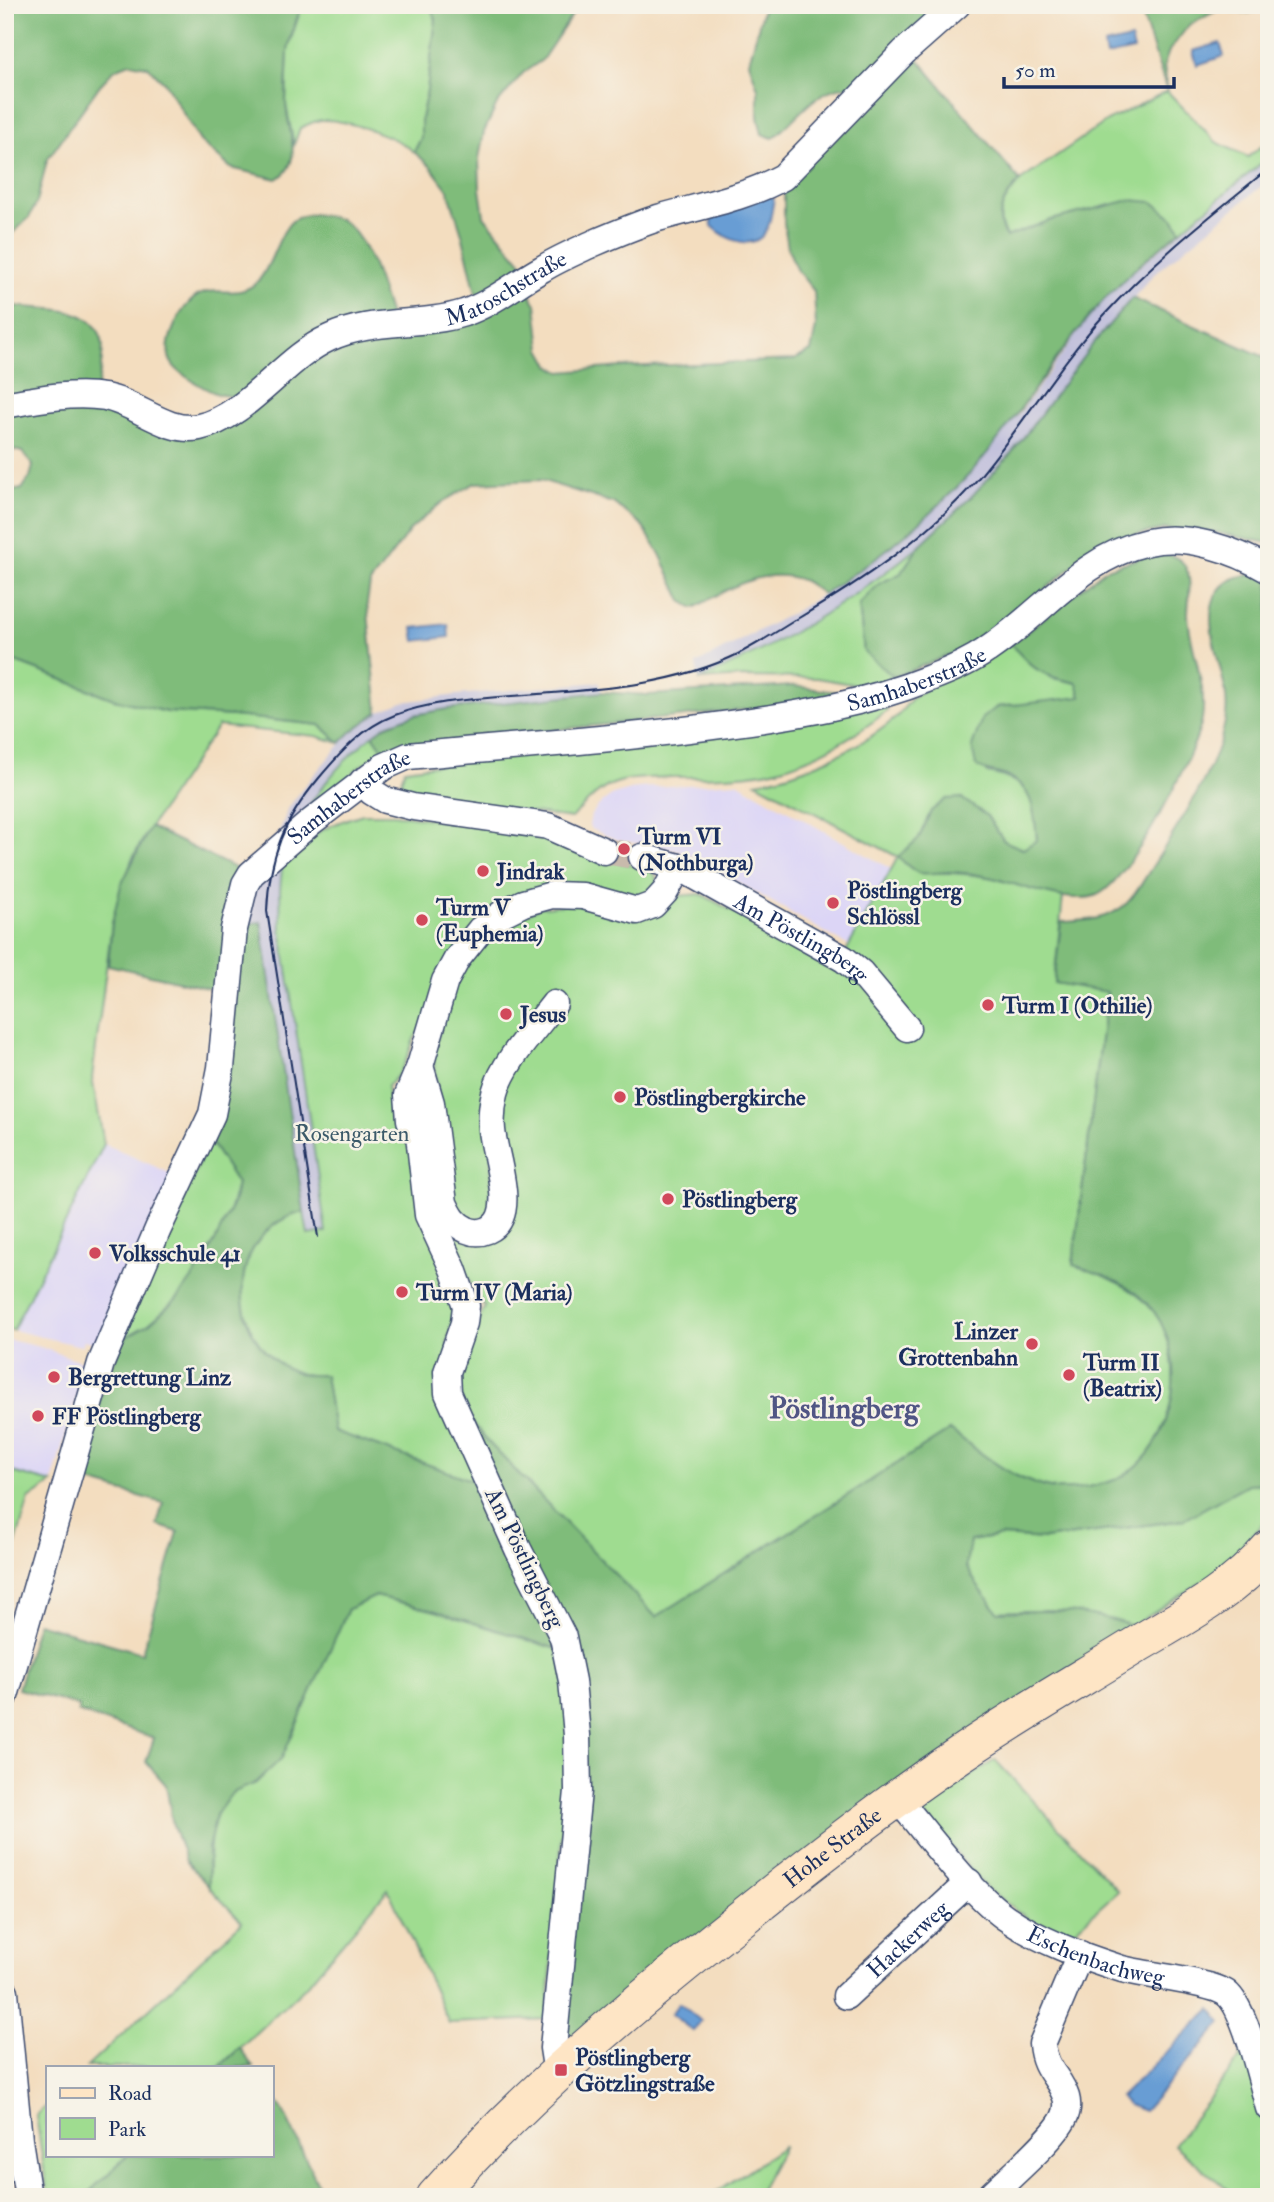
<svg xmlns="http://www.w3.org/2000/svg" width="1274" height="2202" font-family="'IM FELL Double Pica',serif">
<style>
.built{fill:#dcd5f6}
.industrial{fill:#c2c1dc}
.green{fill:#9fdc90;stroke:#5d8677;stroke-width:2}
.forest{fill:#7fbc7a;stroke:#4d766c;stroke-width:2}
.water{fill:#679dd4;stroke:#416699;stroke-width:2}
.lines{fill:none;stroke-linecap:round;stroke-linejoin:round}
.street-tunnel{stroke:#c8baac;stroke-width:26;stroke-dasharray:26 13;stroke-linecap:butt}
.street-casing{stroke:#3b496d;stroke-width:29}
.secondary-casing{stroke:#3b496d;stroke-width:39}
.street{stroke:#fff;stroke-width:26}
.secondary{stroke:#fee5c5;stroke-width:37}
.tram{stroke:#1b2f5e;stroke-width:2}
.poi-dot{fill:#d1495b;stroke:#f7f3e8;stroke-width:2.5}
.labels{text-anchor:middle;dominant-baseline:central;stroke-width:5;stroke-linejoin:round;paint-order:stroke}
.street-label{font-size:23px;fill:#1b2f5e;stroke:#f7f3e8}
.poi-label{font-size:23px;font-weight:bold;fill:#1b2f5e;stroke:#f7f3e8;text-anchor:start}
.park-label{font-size:23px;fill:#3c5a6a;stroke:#f7f3e8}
.district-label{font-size:30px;font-weight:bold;fill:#505584;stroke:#f7f3e8}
</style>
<rect width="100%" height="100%" fill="#f7f3e8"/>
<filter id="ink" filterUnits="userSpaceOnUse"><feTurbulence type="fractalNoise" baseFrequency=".0143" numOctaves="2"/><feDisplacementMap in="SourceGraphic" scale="14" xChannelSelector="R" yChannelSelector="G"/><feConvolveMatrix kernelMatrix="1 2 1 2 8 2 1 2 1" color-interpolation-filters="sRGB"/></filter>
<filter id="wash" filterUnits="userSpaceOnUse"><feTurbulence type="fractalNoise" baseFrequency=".00686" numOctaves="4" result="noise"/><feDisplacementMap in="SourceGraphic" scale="28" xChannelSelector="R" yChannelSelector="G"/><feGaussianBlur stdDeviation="1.57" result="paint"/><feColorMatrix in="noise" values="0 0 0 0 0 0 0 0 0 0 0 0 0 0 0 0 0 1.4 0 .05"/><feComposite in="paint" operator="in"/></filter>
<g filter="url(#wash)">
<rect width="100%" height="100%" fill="#f3ddbf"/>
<path class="built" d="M737,782L891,869L849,946L694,857L679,851L617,840L591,829L589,825L591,815L599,805L613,795L638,788Z
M104,1144L174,1175L98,1344L84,1340L81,1346L13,1330Z
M5,1339L40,1347L86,1363L52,1483L5,1470Z"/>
<path class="industrial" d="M1269,157V180L1156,272L1092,345L1014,450L971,497L920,545L843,603L749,658L699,680L696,664L794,612L855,574L1019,414L1094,310L1127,277Z
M599,682L602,692L447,709L387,725L373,735L293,831L274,845L289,807L307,783L350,733L378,712L403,702L457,695Z
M283,857L280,890L281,929L326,1233L308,1235L261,922L243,925L254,887Z"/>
<path class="green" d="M302,5H429L436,19L427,90L421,119V138L414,152C396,136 346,119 321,120C314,121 307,125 300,128L294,145L286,105L288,49Z
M1167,91L1216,142L1248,157L1269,140V157L1181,230L1173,218L1131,200L1007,237C992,216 1005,198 1020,181L1107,121Z
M920,545L900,574L880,583L859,604L864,652L894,677L868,687L817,678L742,677L699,680C778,645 853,601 920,545Z
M1011,644L1052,678L1077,683L1082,698L996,707L987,773C1032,781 1034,799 1037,840L1023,850L1004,841L987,816L961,798L931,811L919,838L918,873C942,872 965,873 989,877C1014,882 1037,893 1063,896L1054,983L1107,991L1073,1264C1103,1274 1135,1286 1155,1313C1191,1364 1173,1461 1109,1482C1103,1485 1095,1485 1088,1487C1076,1489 1058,1491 1046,1487C1009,1478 980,1452 950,1430L656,1617L491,1445L463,1411L458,1376L472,1332L485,1307L480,1301L450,1245L458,1234L500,1233L493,1069L491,1215L471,1224L450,1201L433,1055L451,983L485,932L541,907L701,894L799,947L835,971L898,857L756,782C800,775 859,749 893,720C902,713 907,702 915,696C943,677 981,660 1011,644Z
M5,658L114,699L167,712L233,716L320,725L340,743L316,736L218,726L150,827L132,859L112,923L92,1078L104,1144L13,1330H5Z
M885,706L888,710C859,734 820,756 785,767C754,777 705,777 672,777C652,778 632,777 613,784C597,790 584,806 571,818L417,797L403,788L401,780L405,769Z
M373,735L385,752L360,766L293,831C317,792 337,764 373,735Z
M363,814H394L527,832L590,856L649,868L656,877L657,884L645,903L509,901L414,1039C408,1056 402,1075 387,1086L392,1123L412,1136L458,1301L447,1343L482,1484L334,1431L325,1375C316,1375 306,1376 298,1373C223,1346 223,1229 304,1212L308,1235L326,1232L281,929L280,890L283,857C310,835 329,824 363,814Z
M209,1140L237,1183C226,1236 192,1290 150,1323C142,1329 132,1334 122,1339Z
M5,1470L52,1483L29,1499L11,1559L5,1560Z
M1269,1483V1514L1258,1530L1216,1573L1133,1626C1082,1609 1050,1610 998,1612L977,1585L966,1566L969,1541L1001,1536L1046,1539L1183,1520L1248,1484Z
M376,1596L436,1611L560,1650L571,1725L547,2019L449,2023L388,1889L305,1987L219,2067H87L242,1922L209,1887C209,1856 206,1817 231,1794C237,1788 249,1786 256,1783L348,1609Z
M995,1760L1118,1891L1067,1937L1041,1928L987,1889L920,1810Z
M1246,2050L1269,2136V2197H1237L1174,2145Z
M47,2105V2155H128L84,2197H48L36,2115Z
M784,2146L756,2197H709Z"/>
<path class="forest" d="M5,5H302C297,20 289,37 288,53C287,69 286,87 286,103C287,128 305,163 277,179L231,168L200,141L165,83L147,66L130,63L115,69L100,85L47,160L37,202L29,218L5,240Z
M429,5H579L542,60L523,73L497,104L484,132L479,158L480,189L484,216L526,268L477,298L462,234L448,190L430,166L414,152L421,138V119L427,90L436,19Z
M764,5H947L856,87C816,84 802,115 773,138L762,134L758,117V89L749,62Z
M1139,5H1269V8L1248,13L1218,10L1189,25L1169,51L1164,65L1167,91Z
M913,53L1020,181C1005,197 992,216 1006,237L1051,220L1130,200L1153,202L1173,218L1181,230C1151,255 1120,280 1095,310C1048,364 1013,427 964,480C922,524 874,562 823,594C817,590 810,584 804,581C765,565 727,589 694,608L682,601L660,554L641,524L613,503L541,480L475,483L441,503L411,529L370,583L367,603L378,712L350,733L340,743L320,725L233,716L167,712L114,699L5,658V492L22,489L30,477L33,466L22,452L5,448V412L83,402L194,437L315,352L527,290L536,304L541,349L550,365L561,372L622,367L794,360L811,351L816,327L814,291L796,269L788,248L784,223V183Z
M313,214C325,216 340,217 349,226C370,246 381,289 390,316L239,397C232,396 225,396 218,394C208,391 179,374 173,365C160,348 178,314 190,302C212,279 236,304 258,281C273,266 279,226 297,218C302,216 308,215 313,214Z
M1132,298L1269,359V543L1208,531L1166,529L1125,537L1083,557L1001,627L965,649L894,677L864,652L859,604L880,583L900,574L920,545L971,497L1014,450L1092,345Z
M5,304C36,313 91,299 102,340C105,351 99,377 97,390L5,399Z
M1158,552C1168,554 1179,556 1185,566C1193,579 1188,600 1188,614C1189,648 1208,684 1202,719C1196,754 1129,882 1097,895C1072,906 1019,885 993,878C980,875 965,873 951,872C941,872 929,875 919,873C912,871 904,862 898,857L919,838L931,811L946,799L961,798L987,816L1004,841L1023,849L1037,840C1035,817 1034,787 1008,777C997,772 987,773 976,766L972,747L982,718L997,707L1081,697L1077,683C1042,676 1034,671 1011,644L1106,569Z
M1257,573L1269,580V1483L1248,1484L1183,1520L1045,1539L1001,1536L970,1541L966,1566L977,1585L998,1612C1050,1610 1082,1609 1133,1626L567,2042H563L582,1715L463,1411L491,1445L656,1617L950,1430C980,1452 1009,1478 1046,1487C1058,1491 1076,1489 1088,1487C1095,1485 1103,1484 1109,1482C1173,1461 1191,1364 1155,1313C1135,1286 1103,1274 1073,1265L1107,992L1054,983L1061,922C1085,921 1109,920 1127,903C1138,892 1146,876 1154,864C1180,823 1220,763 1226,715C1231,678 1199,628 1216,595C1224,579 1241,575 1257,573Z
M793,686L845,693L769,707L425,744L385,752L373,735L387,725L414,715L447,709L602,692L648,695Z
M150,827L243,872L220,991L108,965L112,923L121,885Z
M261,922L304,1212C223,1229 223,1346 298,1373C306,1376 316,1375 325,1375L334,1431L482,1484L560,1650L436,1611L376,1596L348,1609L282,1758L256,1783L232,1793L216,1815L208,1849L209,1887L186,1861L173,1826L166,1785L146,1762L154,1738L78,1712L79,1706L18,1689L37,1623L142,1653L178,1532L157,1525L163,1503L79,1479L95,1411L122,1339L149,1324L178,1298L201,1266L216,1239L234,1201L237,1183L209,1140L243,925Z
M240,2048L253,2067H219Z
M271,2093L283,2110L324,2197H84L128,2155H271Z"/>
<path class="water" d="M1131,39L1134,50L1106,56L1104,45Z
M1220,43L1224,56L1197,65L1193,51Z
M768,194L774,199C772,208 771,219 768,227C756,254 727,240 712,226L711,215Z
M448,624L449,637L415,641L413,628Z
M679,2003L701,2021L693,2031L671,2014Z
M1211,2009L1222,2023L1144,2111L1128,2105L1120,2097Z"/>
</g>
<g filter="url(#ink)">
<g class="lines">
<path class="street-tunnel" d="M604,851L642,857"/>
<g class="street-casing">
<g id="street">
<path id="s1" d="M5,405C38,399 72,392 105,397C137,403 167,434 199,427C247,417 283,359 329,338C371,318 420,327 464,313C493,303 515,284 542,269C558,259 577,251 594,243C615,234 637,225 658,218C700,206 745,198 783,177L904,52L957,5"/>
<path d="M363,781L372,792L385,800L413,807L548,826L604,851"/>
<path id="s2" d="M642,857L679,867L844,959L861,973L907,1028"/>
<path d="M420,1066L431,1103L444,1203C450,1216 454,1224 467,1230C474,1233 481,1233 488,1230C519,1216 494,1156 492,1130C491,1118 492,1105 495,1093C503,1062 535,1029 554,1004"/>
<path id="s3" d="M5,1696L101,1363L158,1229L212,1114L221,1068L234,929L245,884L251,874L311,822L383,767L408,756C515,746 623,739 729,724C797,715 865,704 930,678C949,671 970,662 987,650C1041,615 1081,557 1148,542C1187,533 1235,550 1269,570"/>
<path id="s4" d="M897,1798C927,1834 968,1890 1005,1917C1039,1941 1082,1956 1122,1969C1144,1975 1211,1982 1226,1993C1246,2008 1262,2083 1269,2108"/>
<path d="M5,1992L19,2140L28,2197"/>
<path id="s5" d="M846,1996L969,1882"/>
<path d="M561,2070L555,2061L553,2048L578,1791L577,1735L572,1681L563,1637L518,1549L448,1393L447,1372L464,1323L466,1306L453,1269L428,1215L419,1135L410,1120L408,1095L420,1066L445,981L457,959L480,930L503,913L523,903L552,895L583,896L637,911L653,905L665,892L679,867"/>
<path d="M989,2197C1008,2178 1054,2139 1064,2118C1067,2112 1068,2104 1066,2097C1059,2076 1044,2070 1042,2044L1080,1954"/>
</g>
</g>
<g class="secondary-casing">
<g id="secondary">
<path id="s6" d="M435,2197C526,2094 631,2006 738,1921C810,1863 883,1806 959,1755C1015,1717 1074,1683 1131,1648C1181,1618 1231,1593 1269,1549"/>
</g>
</g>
<use href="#street" class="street"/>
<use href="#secondary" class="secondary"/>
<path class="tram" d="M318,1237L267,911C269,856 284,820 319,778C341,752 363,727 395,715C428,702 464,700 499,697C580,690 666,690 740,653C759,643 778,631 797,619C861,581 925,539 975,482C1021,428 1058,365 1105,314C1155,259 1212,215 1269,168"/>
</g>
</g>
<g class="poi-dot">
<circle cx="624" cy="849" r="7"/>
<circle cx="483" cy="871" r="7"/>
<circle cx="833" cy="903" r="7"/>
<circle cx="422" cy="920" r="7"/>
<circle cx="988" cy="1005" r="7"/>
<circle cx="506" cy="1014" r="7"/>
<circle cx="620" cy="1097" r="7"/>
<circle cx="668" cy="1199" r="7"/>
<circle cx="95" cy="1253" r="7"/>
<circle cx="402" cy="1292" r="7"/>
<circle cx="1032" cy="1344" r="7"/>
<circle cx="1069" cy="1375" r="7"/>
<circle cx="54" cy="1377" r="7"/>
<circle cx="38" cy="1416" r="7"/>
<rect x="554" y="2063" width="14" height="14" rx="3.5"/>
</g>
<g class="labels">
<g class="street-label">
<text stroke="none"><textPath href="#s1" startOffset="546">Matoschstraße</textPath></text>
<text stroke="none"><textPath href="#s3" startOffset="1577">Samhaberstraße</textPath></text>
<text stroke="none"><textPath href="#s3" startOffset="989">Samhaberstraße</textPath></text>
<text stroke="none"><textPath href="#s2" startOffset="180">Am Pöstlingberg</textPath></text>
<text transform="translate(525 1558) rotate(64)">Am Pöstlingberg</text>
<text stroke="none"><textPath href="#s6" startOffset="530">Hohe Straße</textPath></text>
<text stroke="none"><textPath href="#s5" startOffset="84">Hackerweg</textPath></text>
<text stroke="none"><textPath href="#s4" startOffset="261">Eschenbachweg</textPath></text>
</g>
<g class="poi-label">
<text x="638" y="836">Turm VI<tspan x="638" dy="26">(Nothburga)</tspan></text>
<text x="497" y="871">Jindrak</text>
<text x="847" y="890">Pöstlingberg<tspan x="847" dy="26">Schlössl</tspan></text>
<text x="436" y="907">Turm V<tspan x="436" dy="26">(Euphemia)</tspan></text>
<text x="1002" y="1005">Turm I (Othilie)</text>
<text x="520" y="1014">Jesus</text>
<text x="634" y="1097">Pöstlingbergkirche</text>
<text x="682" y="1199">Pöstlingberg</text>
<text x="109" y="1253">Volksschule 41</text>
<text x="416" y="1292">Turm IV (Maria)</text>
<text x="1018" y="1331" text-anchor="end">Linzer<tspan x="1018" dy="26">Grottenbahn</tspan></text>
<text x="1083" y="1362">Turm II<tspan x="1083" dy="26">(Beatrix)</tspan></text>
<text x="68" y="1377">Bergrettung Linz</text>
<text x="52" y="1416">FF Pöstlingberg</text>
<text x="575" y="2057">Pöstlingberg<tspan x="575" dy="26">Götzlingstraße</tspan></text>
</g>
<g class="park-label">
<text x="352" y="1133">Rosengarten</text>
</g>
<g class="district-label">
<text x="844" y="1408">Pöstlingberg</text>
</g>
</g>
<rect width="1274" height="2202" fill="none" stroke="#f7f3e8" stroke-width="28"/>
<rect x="46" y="2066" width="228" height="91" fill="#f7f3e8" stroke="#9fa5b1" stroke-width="2"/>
<rect x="60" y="2088" width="35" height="10" fill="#fee5c5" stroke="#9fa5b1" stroke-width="2"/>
<text x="108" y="2100" font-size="21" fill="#1b2f5e">Road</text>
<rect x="60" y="2118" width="35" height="21" fill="#9fdc90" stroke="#9fa5b1" stroke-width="2"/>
<text x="108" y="2136" font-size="21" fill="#1b2f5e">Park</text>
<path d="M1004 77v10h170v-10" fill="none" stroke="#1b2f5e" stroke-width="3.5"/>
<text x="1015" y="77" font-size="21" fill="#1b2f5e" stroke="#f7f3e8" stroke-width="5" paint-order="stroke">50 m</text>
</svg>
